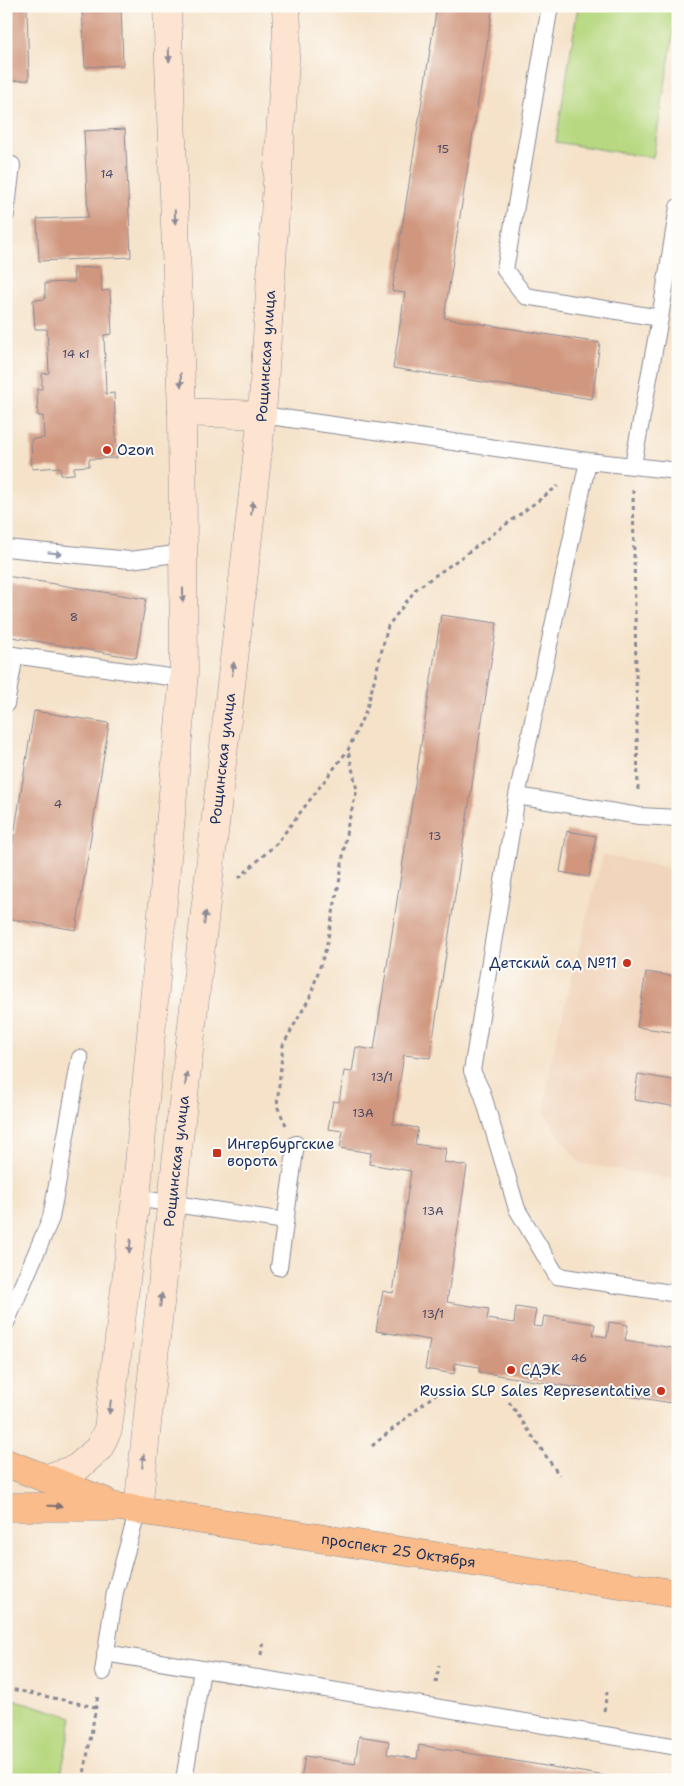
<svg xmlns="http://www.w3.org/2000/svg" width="684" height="1786" font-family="'Shantell Sans',sans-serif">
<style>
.built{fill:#f1d5bd}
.green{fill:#b7d880;stroke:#69846f}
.building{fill:#d0967e}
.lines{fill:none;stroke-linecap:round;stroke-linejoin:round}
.lane-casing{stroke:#888894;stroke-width:18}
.secondary-casing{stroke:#888894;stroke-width:29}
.primary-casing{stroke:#888894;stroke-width:29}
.path{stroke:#888894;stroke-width:3;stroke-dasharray:4 4;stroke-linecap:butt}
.lane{stroke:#fff;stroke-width:16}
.secondary{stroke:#fde4d0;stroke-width:28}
.primary{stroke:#f9bc8a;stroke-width:28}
.oneway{fill:#8c8a97}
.oneway2{fill:#8d97ae}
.oneway3{fill:#7f6e72}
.poi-dot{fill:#c8321e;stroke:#fdfcf7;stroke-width:2}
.labels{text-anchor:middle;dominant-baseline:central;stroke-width:4;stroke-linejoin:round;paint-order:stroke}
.number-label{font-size:12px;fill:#484966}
.street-label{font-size:15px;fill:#1b2f5e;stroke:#fdfcf7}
.poi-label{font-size:15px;fill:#1b2f5e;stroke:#fdfcf7;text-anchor:start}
</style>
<rect width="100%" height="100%" fill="#fdfcf7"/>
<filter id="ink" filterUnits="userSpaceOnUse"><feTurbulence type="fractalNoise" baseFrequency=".02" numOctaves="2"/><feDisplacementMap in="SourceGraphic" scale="10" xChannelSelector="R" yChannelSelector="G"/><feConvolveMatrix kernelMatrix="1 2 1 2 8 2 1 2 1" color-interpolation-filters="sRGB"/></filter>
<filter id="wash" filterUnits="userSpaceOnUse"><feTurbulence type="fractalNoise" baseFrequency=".0096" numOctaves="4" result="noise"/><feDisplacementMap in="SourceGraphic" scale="20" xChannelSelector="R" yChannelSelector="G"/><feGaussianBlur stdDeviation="1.12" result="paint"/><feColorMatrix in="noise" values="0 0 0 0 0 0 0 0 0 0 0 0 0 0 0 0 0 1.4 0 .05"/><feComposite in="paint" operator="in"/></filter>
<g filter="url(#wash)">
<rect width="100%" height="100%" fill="#f5e2c9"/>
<path class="built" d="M603,855L678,870V1180L579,1163L544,1113L552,1056Z"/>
<path class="green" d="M578,6H678L653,158L556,142Z
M6,1697L72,1717L60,1780H6Z"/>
<g id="blocks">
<path class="building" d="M6,6H27L29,80L6,81Z
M82,6H121L123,65L85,67Z
M437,6H493L444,318L600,343L592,399L393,368L405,293L392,291Z
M125,129L131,257L39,261L37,219L88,217L84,131Z
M101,267L102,291L110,290L112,334L104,335L106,394L114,393L117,458L89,459V466L74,467V474L61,475L60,467L32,469L31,439L44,438L43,416H38L37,389H42V374L49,373L47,329H35L33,300L45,299V283L74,282L73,268Z
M6,576L146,599L136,658L6,636Z
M441,615L497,623L430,1058L404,1055L393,1124L418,1128L415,1144L446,1149L444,1162L467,1166L447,1302L489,1309L487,1319L514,1323L516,1307L536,1310L533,1326L542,1327L544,1316L595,1324L593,1335L607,1337L609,1322L628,1325L625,1340L678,1349V1404L479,1372V1367L455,1363L454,1374L425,1369L430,1340L376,1331L383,1291L393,1293L411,1171L369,1164L371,1153L340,1148L343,1131L328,1129L333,1101L339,1102L344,1071L352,1072L356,1047L374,1050Z
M34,711L109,723L76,930L6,918V885Z
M567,831L596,836L589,877L560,872Z
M646,972L678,977V1033L637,1027Z
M638,1074L678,1081V1107L634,1100Z
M359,1736L389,1741L387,1754L417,1759L419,1745L630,1780H301L305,1756L355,1764Z"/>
</g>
</g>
<g filter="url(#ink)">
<use href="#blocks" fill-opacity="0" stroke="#888894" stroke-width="1"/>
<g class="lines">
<g class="lane-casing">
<path id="lane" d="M550,6L505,270L525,296L660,318L633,465
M6,215L12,165
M660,318L678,207
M262,415L588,461L678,471
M588,461L517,796L472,1071L482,1092L517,1209L557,1276L678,1294
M6,548L130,560L183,553
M6,654L183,679
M6,704L15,655
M517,796L639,816L678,818
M136,1198L285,1221
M279,1267L296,1144
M6,1323L51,1218L80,1058
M105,1653L678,1747
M103,1672L115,1592L138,1510
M184,1780L202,1670"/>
</g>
<g class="secondary-casing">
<g id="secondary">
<path d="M182,412L262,415"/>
<path d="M47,1478L77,1468L99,1448L108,1429L136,1198L184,673L182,412L167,6"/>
<path id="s1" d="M138,1510L155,1347L262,415L287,30L286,6"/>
</g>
</g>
<g class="primary-casing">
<g id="primary">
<path d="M6,1463L104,1501"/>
<path id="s2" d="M6,1507H119L678,1594"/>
</g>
</g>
<path class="path" d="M633,490L638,792
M239,878L277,843L348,750L367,708L388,626L416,589L459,559L558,486
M286,1125L277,1106L283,1045L310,997L326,948L340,878L347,828L357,790L348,750
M509,1402L559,1475
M372,1446L438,1392
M261,1655L263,1639
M436,1683L439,1666
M6,1688L96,1707
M604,1711L607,1692
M83,1780L98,1695"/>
<use href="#lane" class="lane"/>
<use href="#secondary" class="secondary"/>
<use href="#primary" class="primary"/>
</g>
<defs><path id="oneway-solid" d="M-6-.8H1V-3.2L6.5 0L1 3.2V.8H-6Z" transform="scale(1.25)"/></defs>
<g class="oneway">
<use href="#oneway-solid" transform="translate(169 55) rotate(88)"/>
<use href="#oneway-solid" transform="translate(175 217) rotate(88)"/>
<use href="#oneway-solid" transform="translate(181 380) rotate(88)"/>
<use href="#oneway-solid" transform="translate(252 508) rotate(-83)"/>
<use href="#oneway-solid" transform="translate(183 595) rotate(90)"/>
<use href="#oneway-solid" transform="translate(233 669) rotate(-83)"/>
<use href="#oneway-solid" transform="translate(205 918) rotate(-83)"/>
<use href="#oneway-solid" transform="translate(186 1079) rotate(-83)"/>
<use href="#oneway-solid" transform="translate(130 1246) rotate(97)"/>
<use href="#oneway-solid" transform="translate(161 1300) rotate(-83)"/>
<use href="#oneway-solid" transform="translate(110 1407) rotate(97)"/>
<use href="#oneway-solid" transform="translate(143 1461) rotate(-84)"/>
</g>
<use class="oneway2" href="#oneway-solid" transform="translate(55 553) rotate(6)"/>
<use class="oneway3" href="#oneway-solid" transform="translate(55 1506) rotate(1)"/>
</g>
<g class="poi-dot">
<circle cx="107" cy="450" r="5"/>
<circle cx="627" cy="963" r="5"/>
<rect x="212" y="1148" width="10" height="10" rx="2.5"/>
<circle cx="511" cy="1370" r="5"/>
<circle cx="661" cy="1391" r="5"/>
</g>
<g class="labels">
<g class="number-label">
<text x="443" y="149">15</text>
<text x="107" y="174">14</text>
<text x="76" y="354">14 к1</text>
<text x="74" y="617">8</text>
<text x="58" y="804">4</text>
<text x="435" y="836">13</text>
<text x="382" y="1077">13/1</text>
<text x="363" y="1113">13А</text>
<text x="433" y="1211">13А</text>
<text x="433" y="1314">13/1</text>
<text x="579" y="1358">46</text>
</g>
<g class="street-label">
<text stroke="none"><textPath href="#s1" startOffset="1161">Рощинская улица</textPath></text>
<text stroke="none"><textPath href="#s1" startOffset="756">Рощинская улица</textPath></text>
<text stroke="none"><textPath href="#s1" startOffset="351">Рощинская улица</textPath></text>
<text stroke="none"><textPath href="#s2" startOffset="396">проспект 25 Октября</textPath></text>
</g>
<g class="poi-label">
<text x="117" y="450">Ozon</text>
<text x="617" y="963" text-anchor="end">Детский сад №11</text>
<text x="227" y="1144">Ингербургские<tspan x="227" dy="17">ворота</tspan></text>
<text x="521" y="1370">СДЭК</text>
<text x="651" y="1391" text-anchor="end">Russia SLP Sales Representative</text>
</g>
</g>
<rect width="684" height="1786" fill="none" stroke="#fdfcf7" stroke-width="25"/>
</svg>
